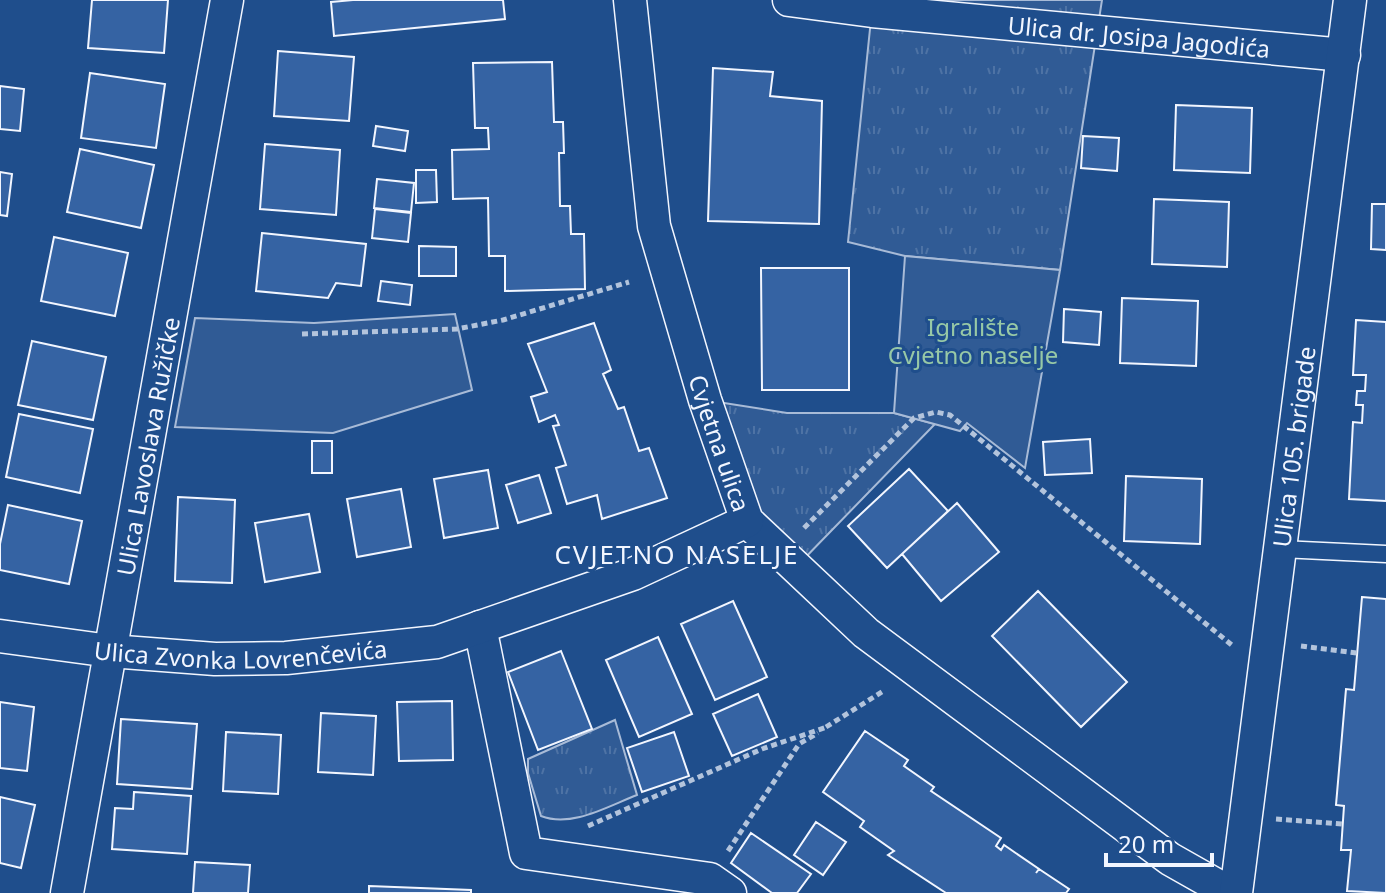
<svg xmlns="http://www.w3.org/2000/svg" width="1386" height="893" font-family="'Noto Sans',sans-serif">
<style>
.grass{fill:url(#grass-tufts);stroke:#a8bbd7;stroke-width:2}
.green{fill:#305b95;stroke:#a8bbd7;stroke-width:2}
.building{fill:#3563a3;stroke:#f2f6ff;stroke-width:2}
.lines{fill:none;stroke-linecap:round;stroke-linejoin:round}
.service-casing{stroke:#f2f6ff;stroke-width:19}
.minor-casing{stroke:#f2f6ff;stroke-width:35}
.path{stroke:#b3c4dc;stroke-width:5;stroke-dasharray:6 4;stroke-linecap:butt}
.service{stroke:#1f4e8c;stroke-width:16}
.minor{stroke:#1f4e8c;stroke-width:32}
.labels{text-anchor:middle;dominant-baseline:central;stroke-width:6;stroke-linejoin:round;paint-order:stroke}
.street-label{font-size:24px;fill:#f2f6ff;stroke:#1f4e8c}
.park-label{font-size:24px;fill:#97c8a6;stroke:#1f4e8c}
.neighbourhood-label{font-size:26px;letter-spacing:2px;fill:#f2f6ff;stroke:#1f4e8c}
</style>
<defs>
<pattern id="grass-tufts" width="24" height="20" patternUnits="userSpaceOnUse" patternTransform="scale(2)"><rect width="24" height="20" fill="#305b95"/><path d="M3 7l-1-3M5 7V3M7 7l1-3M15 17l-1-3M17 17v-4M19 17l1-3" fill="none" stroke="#4e73a5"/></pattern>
</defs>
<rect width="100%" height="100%" fill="#1f4e8c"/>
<path class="grass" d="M873,0H1102L1060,270L905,256L848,242Z
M705,400L787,413H894L935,424L797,566L747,521Z
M615,720L637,795C608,806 572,828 541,816L528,773V759Z"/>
<path class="green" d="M905,256L1060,270L1025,468L967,423L960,431L894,413Z
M455,314L472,390L333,433L175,427L195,318L314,323Z"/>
<path class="building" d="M92,0H168L164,53L88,48Z
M353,0H503L505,19L334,36L331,2Z
M278,51L354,57L349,121L274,116Z
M552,62L554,122H563L564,153H559L560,206H570L571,234H584L585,289L505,291V256H489L488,198L453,199L452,150L489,149L488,128H475L473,63Z
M713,68L773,72L770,96L822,101L819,224L708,221Z
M90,73L165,84L156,148L81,138Z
M0,86L24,89L20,131L0,129Z
M1176,105L1252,108L1250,173L1174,170Z
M376,126L408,131L405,151L373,146Z
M1083,136L1119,138L1117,171L1081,168Z
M265,144L340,150L336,215L260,209Z
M80,149L154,165L141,228L67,212Z
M416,170H436L437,202L416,203Z
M0,172L12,174L7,216L0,215Z
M377,179L414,183L411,212L374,208Z
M1154,199L1229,202L1227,267L1152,264Z
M1372,204H1386V250L1371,249Z
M375,209L411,213L408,242L372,238Z
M262,233L366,244L361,286L336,283L328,298L256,291Z
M54,237L128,253L115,316L41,301Z
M419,246L456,247V276H419Z
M761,268H849V390H762Z
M381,281L412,285L410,305L378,301Z
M1122,298L1198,301L1196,366L1120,363Z
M1064,309L1101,312L1099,345L1063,342Z
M1356,320L1386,322V501L1349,499L1353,422L1362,423L1363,405H1356L1357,391H1365L1366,375H1353Z
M594,323L611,370L603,374L618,409L624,407L639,451L649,448L667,498L602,519L597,495L567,504L556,468L566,465L553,426L559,425L555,415L539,422L531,397L547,392L528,344Z
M32,341L106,357L93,420L18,405Z
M19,414L93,429L80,493L6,477Z
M1090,439L1092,473L1045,475L1043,442Z
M312,441H332V473H312Z
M909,469L948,511L887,568L848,526Z
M488,470L498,528L444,538L434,479Z
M539,475L551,513L518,523L506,485Z
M1126,476L1202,479L1200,544L1124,541Z
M401,489L411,547L357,557L347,499Z
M178,497L235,500L232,583L175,581Z
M957,503L999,552L941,601L902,554Z
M8,505L82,521L69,584L0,570V544Z
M309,514L320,572L265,582L255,523Z
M1038,591L1127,682L1081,727L992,636Z
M1362,597L1386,599V893L1347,891L1351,850H1341L1344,806L1336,805L1346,689L1354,690Z
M733,601L767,677L715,700L681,624Z
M658,637L692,714L639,737L606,660Z
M561,651L592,729L538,750L508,672Z
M758,694L777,737L732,756L713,714Z
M452,701L453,760L399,761L397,702Z
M0,702L34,707L27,771L0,768Z
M321,713L376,716L373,775L318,772Z
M121,719L197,724L192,789L117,784Z
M865,731L908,760L904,766L934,787L931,791L1001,838L996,846L1001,850L1004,845L1039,869L1036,873L1039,869L1069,889L1066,893H946L888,855L894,851L860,827L864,821L823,792Z
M226,732L281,735L278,794L223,791Z
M674,732L689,776L642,792L627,748Z
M134,792L191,796L187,854L112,849L115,808L133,809Z
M0,797L35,805L21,868L0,863Z
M816,822L846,842L823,875L794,855Z
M751,833L811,874L797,893H772L731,863Z
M195,862L250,865L248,893H193Z
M369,886L471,890V893H369Z"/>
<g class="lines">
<g class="service-casing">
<path id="service" d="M1281,549L1386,554"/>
</g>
<g class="minor-casing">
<g id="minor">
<path id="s1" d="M630,0L654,226L705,400L747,521L866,633L1170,859L1230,893"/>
<path id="s2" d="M789,0L872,11L1344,55"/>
<path d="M480,627L526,853L710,879L730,893"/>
<path id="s3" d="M0,636L110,651L215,659L286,658L437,642L633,574L747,521"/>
<path id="s4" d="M67,893L227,0"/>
<path id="s5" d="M1236,893L1350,0"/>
</g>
</g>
<path class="path" d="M302,334L457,329L503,320L629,282
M804,528L914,418L936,412L950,415L1233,646
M1301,646L1357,653
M826,727L885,690
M1276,819L1343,824
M588,826L762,749L827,727
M728,851L799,744L818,733"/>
<use href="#service" class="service"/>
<use href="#minor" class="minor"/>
</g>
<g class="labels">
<g class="street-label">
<text stroke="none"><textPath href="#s2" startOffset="352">Ulica dr. Josipa Jagodića</textPath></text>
<text stroke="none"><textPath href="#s1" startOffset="454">Cvjetna ulica</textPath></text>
<text stroke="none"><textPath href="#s4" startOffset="454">Ulica Lavoslava Ružičke</textPath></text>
<text stroke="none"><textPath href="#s5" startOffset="450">Ulica 105. brigade</textPath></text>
<text stroke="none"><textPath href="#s3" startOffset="242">Ulica Zvonka Lovrenčevića</textPath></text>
</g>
<g class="park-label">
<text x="973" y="326">Igralište<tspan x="973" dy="28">Cvjetno naselje</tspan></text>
</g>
<g class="neighbourhood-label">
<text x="677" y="554">CVJETNO NASELJE</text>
</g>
</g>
<path d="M1106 853v12h106v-12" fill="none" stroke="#f2f6ff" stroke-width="4"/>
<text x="1118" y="853" font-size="24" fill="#f2f6ff" stroke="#1f4e8c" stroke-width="6" paint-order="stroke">20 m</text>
</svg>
